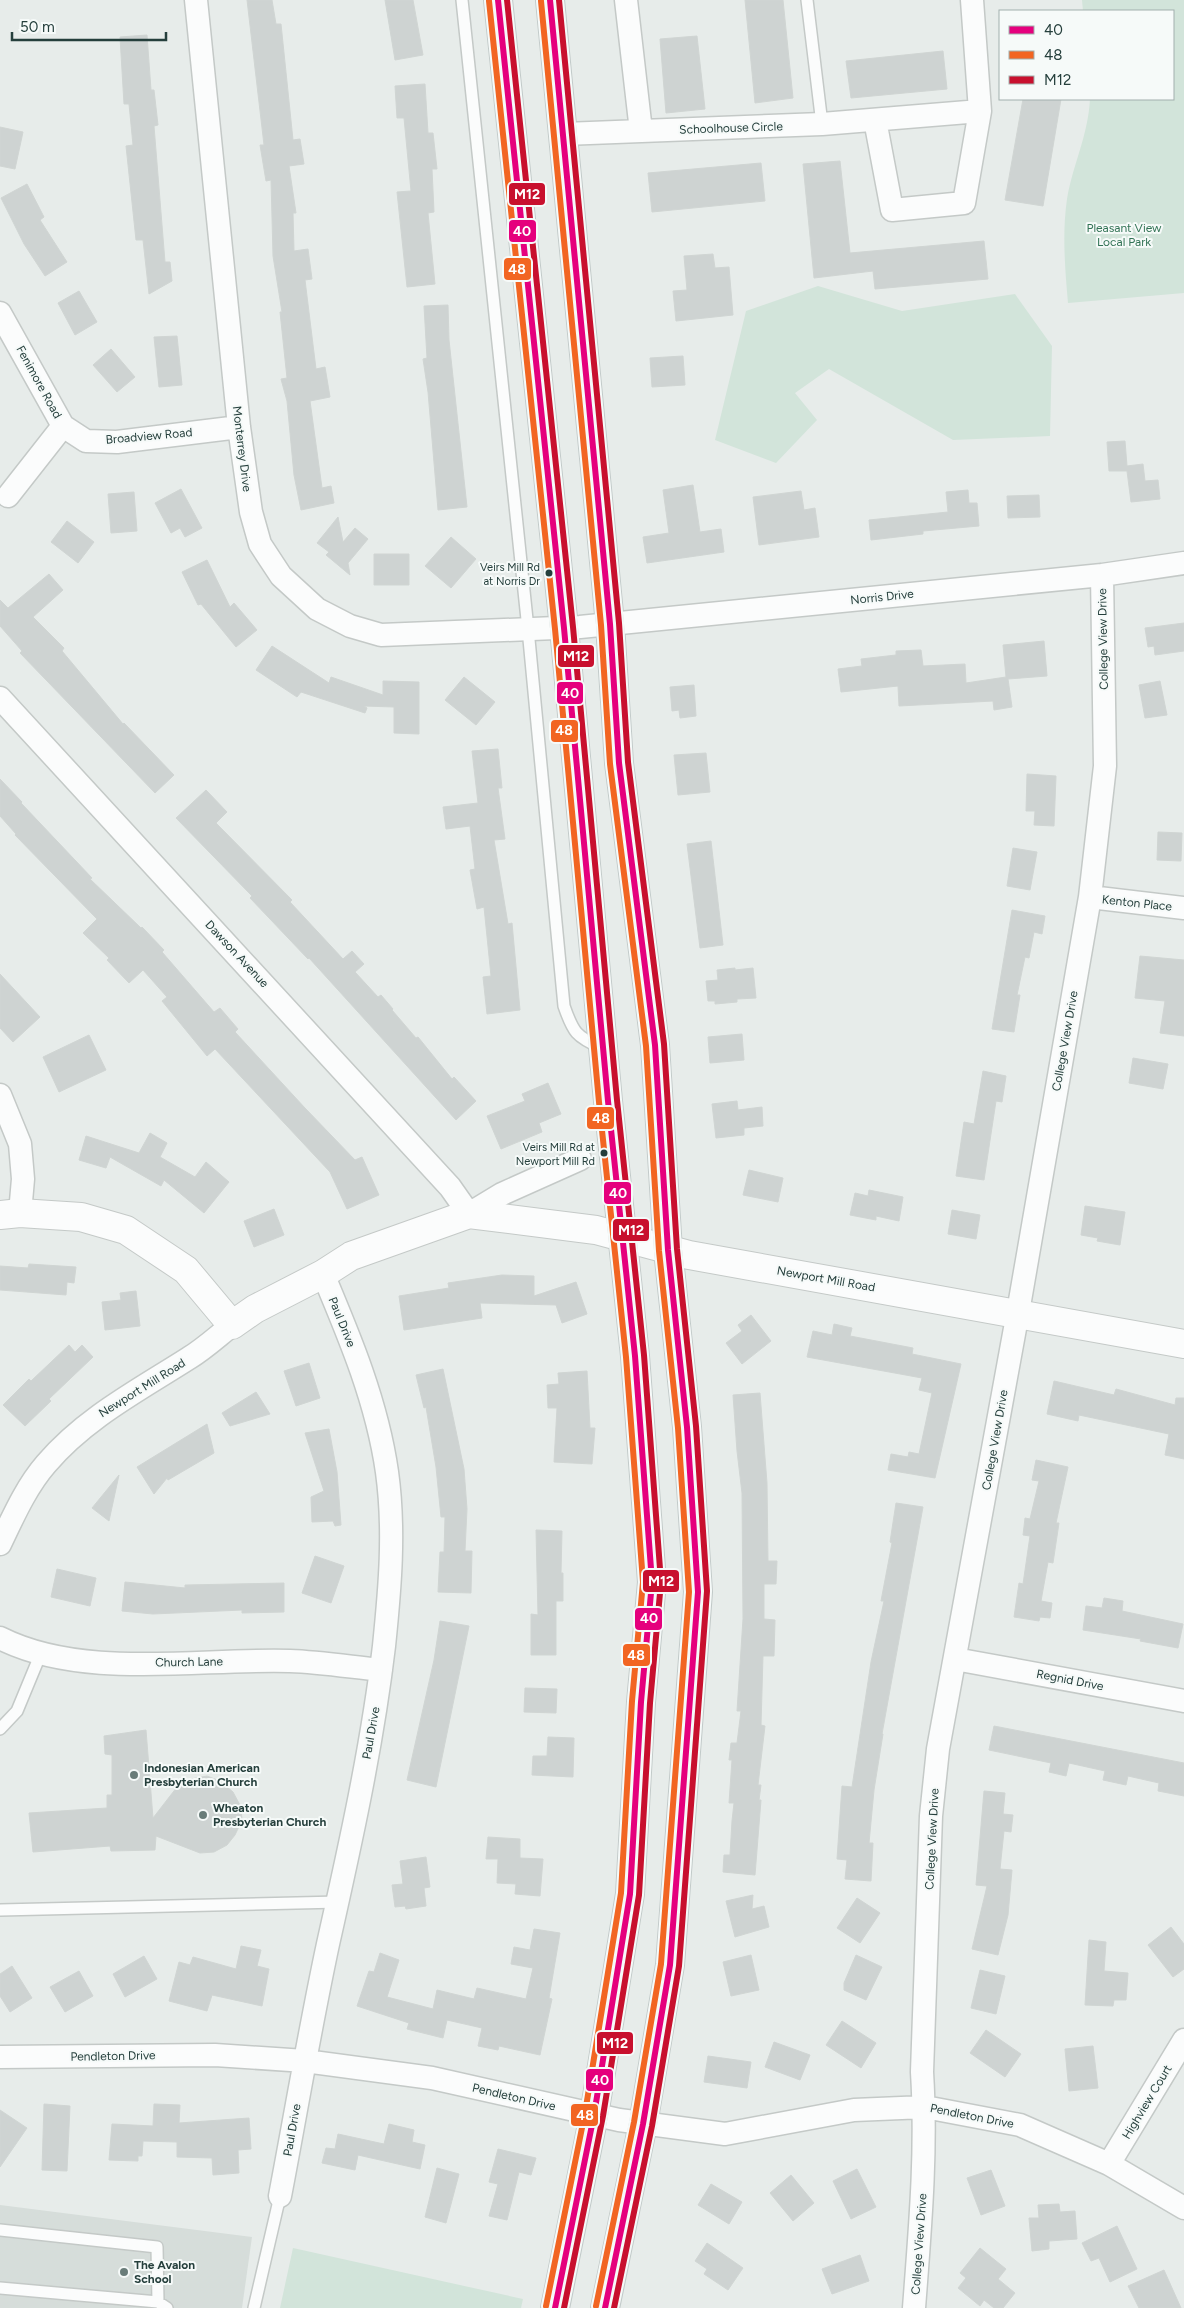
<svg xmlns="http://www.w3.org/2000/svg" width="1184" height="2308" font-family="Figtree,sans-serif">
<style>
.built{fill:#d6ddda}
.green{fill:#d2e4da}
.building{fill:#ced3d2;stroke:#d0d5d3}
.lines{fill:none;stroke-linecap:round;stroke-linejoin:round}
.service-casing{stroke:#c4c9c7;stroke-width:14}
.minor-casing{stroke:#c4c9c7;stroke-width:25}
.tertiary-casing{stroke:#c4c9c7;stroke-width:30}
.primary-casing{stroke:#c2cac9;stroke-width:30}
.service{stroke:#fbfcfc;stroke-width:11}
.minor{stroke:#fbfcfc;stroke-width:22}
.tertiary{stroke:#fbfcfc;stroke-width:28}
.primary{stroke:#d0d6d6;stroke-width:28}
.bus-1-casing{stroke:#f6faf9;stroke-width:10}
.bus-2-casing{stroke:#f6faf9;stroke-width:10}
.bus-3-casing{stroke:#f6faf9;stroke-width:10}
.bus-1{stroke:#e5007d;stroke-width:6}
.bus-2{stroke:#f26522;stroke-width:6}
.bus-3{stroke:#c8102e;stroke-width:6}
.bus-dot{fill:#253f3c;stroke:#f6faf9;stroke-width:2}
.poi-dot{fill:#697c79;stroke:#f6faf9;stroke-width:2}
.labels{text-anchor:middle;dominant-baseline:central;stroke-width:4;stroke-linejoin:round;paint-order:stroke}
.bus-label{font-size:11px;fill:#253f3c;stroke:#f6faf9;text-anchor:end}
.street-label{font-size:12px;fill:#253f3c;stroke:#f6faf9}
.park-label{font-size:12px;fill:#327355;stroke:#f6faf9}
.poi-label{font-size:12px;font-weight:bold;fill:#253f3c;stroke:#f6faf9;text-anchor:start}
.line-badge{stroke:#f6faf9;stroke-width:2}
.badge-label{font-size:14px;text-anchor:middle;font-weight:bold;fill:#fff}
</style>
<rect width="100%" height="100%" fill="#e7ecea"/>
<path class="built" d="M0,2205L252,2237L242,2308H0Z"/>
<path class="green" d="M1082,0H1184V293L1068,303C1065,268 1062,234 1067,199C1073,164 1088,136 1090,99H1173V11H1083Z
M818,286L902,311L1015,294L1052,346L1050,436L953,440L829,369L795,393L817,420L776,463L715,440L746,311Z
M293,2248L523,2299L521,2308H280Z"/>
<path class="building" d="M247,0H272L276,24H281L293,140L300,139L304,164L289,166L296,213H293L294,251L308,249L312,279L305,280L316,369L325,367L330,397L310,401L322,488L331,486L334,503L301,510L294,475L287,401L281,379L287,378L280,312H282L273,256L271,180L266,181L260,145H264Z
M385,0H413L423,55L395,60Z
M745,0H783L793,98L755,103Z
M147,35L151,90H154L158,125L154,126L165,262H170L172,281L149,294L143,240H136L126,146L133,145L129,104H124L120,37Z
M697,36L705,109L666,113L660,39Z
M943,51L947,89L851,98L846,61Z
M425,84L428,133H433L437,169H432L434,212L428,213L435,284L407,287L397,192L411,191L404,118H397L395,86Z
M1023,99H1061L1043,206L1005,200Z
M0,127L23,132L15,169L0,166Z
M840,161L850,253L984,241L988,279L875,289L873,271L814,278L803,164Z
M761,163L765,201L652,212L648,173Z
M27,184L44,217L40,220L67,262L45,276L24,244L1,198Z
M713,254L715,268L729,267L733,315L676,321L673,291L687,290L684,256Z
M79,291L97,322L75,335L58,303Z
M448,305L449,340L467,507L438,510L428,392L423,359L427,358L424,306Z
M177,336L182,385L159,387L154,337Z
M111,349L135,377L117,392L93,365Z
M683,356L685,385L652,387L650,358Z
M1125,441L1127,466L1143,464L1145,481L1158,480L1160,499L1131,502L1127,471H1109L1107,442Z
M693,485L700,532L721,529L724,552L647,563L643,537L669,533L663,490Z
M181,489L202,528L185,537L180,528L171,533L155,503Z
M968,490L969,503H977L979,526L923,531V534L871,540L869,520L948,512L946,492Z
M801,491L804,510L815,508L819,537L759,545L753,497Z
M134,492L137,531L111,533L108,494Z
M1039,495L1040,517L1008,518L1007,496Z
M338,517L343,542L355,528L368,539L348,563L350,575L326,555L329,552L317,543Z
M67,521L94,542L78,563L51,542Z
M451,537L476,559L451,588L425,566Z
M374,554H409V585H374Z
M207,560L230,607L234,603L257,630L236,647L201,604L198,605L182,572Z
M49,574L63,590L33,617L64,648L62,651L123,724L124,723L174,775L155,793L20,653L22,651L0,626V600L8,608Z
M1184,623V651L1155,655L1154,646L1148,647L1145,628Z
M1044,641L1047,676L1008,679L1012,707L994,710L993,701L899,706L898,686L841,692L838,669L862,666L861,659L896,655V651L921,650L923,666L965,664L966,683L1006,677L1003,645Z
M272,646L329,683L331,677L383,695V681L419,682V734L394,733V707L364,706L367,708L365,713L301,692L297,697L256,670Z
M464,677L495,702L476,725L445,700Z
M1160,681L1167,715L1145,718L1139,685Z
M694,685L696,716L680,718L679,710L672,711L670,687Z
M498,749L502,788H498L505,839L494,840L508,924L512,923L520,1010L487,1014L483,977L491,976L484,907L477,909L470,870L475,869L470,826L446,829L443,807L478,803L472,751Z
M706,753L710,792L678,795L674,755Z
M1027,774L1056,776L1054,826L1034,825L1035,811H1026Z
M0,779L22,802L21,803L92,878L90,879L141,928L142,927L164,950L162,952L214,1012L220,1008L238,1029L235,1032L305,1108L355,1160L362,1157L379,1195L347,1209L330,1172L215,1049L207,1056L162,1001L167,997L143,970L129,983L107,960L109,958L83,933L97,919L15,835L16,834L0,816Z
M206,790L227,812L216,823L292,900L290,902L343,959L352,951L364,964L355,972L378,997L381,995L393,1009L392,1010L416,1038L418,1037L452,1079L454,1077L476,1101L456,1120L309,958L308,959L250,898L252,896L176,818Z
M1158,832L1182,833L1181,861L1157,860Z
M711,841L723,945L700,948L687,844Z
M1013,848L1037,852L1030,890L1007,886Z
M1012,910L1045,916L1042,934L1034,932L1029,958L1025,957L1017,995H1020L1014,1032L992,1029Z
M1140,956L1184,960V1036L1160,1033L1165,1001L1135,998Z
M735,968V970L753,968L756,998L737,999V1002L715,1004V1001H708L706,981L718,980L717,970Z
M0,974L40,1017L13,1042L0,1028Z
M742,1034L744,1060L710,1063L708,1037Z
M89,1035L106,1070L59,1092L43,1057Z
M1133,1058L1168,1064L1163,1089L1129,1083Z
M983,1071L1006,1076L1002,1102L996,1101L984,1180L956,1176L964,1122L974,1124Z
M548,1083L561,1114L539,1123L542,1132L501,1149L487,1116L525,1101L522,1094Z
M737,1101L738,1110L762,1107L763,1126L744,1128V1135L716,1138L712,1104Z
M150,1133L167,1143L160,1157L195,1177L206,1162L229,1182L204,1213L164,1180L161,1186L110,1157L106,1168L79,1160L86,1136L139,1153Z
M749,1170L783,1178L778,1202L743,1195Z
M869,1190L903,1197L899,1221L876,1216V1220L850,1215L855,1193L868,1196Z
M1085,1206L1125,1212L1120,1245L1097,1241L1098,1238L1081,1235Z
M274,1209L284,1235L254,1247L244,1221Z
M952,1210L980,1215L976,1239L948,1234Z
M29,1264L76,1267L74,1283L67,1282L66,1295L0,1290V1266L28,1268Z
M502,1275L534,1276V1296L576,1282L587,1314L562,1323L556,1305L480,1303L482,1318L404,1330L399,1296L449,1288L448,1283Z
M136,1291L140,1326L105,1330L102,1302L121,1300L120,1293Z
M751,1315L771,1341L742,1364L726,1343L742,1331L738,1325Z
M834,1324L852,1328L850,1336L913,1348L912,1354L961,1364L935,1478L888,1470L891,1454L908,1457L909,1452L919,1454L932,1393L919,1390L922,1378L807,1357L813,1331L832,1335Z
M69,1345L75,1352L82,1345L93,1357L49,1399L51,1401L25,1426L3,1405L29,1379L31,1381Z
M309,1363L320,1398L296,1406L284,1371Z
M443,1369L464,1469L467,1509L465,1551H472L471,1593L438,1592L440,1552H444L445,1517H441L436,1467L426,1407L424,1408L416,1375Z
M587,1371L590,1428H595L592,1464L554,1462L557,1408H548L547,1385L559,1384L558,1373Z
M1054,1381L1114,1395L1116,1389L1175,1405L1176,1398H1184V1459L1165,1455L1169,1434L1079,1415L1078,1421L1047,1414Z
M256,1392L270,1414L230,1426L222,1413Z
M760,1393L767,1483L768,1561H777L776,1584H764V1619L775,1620L774,1656H763L761,1725L765,1726L758,1785H761L759,1800H761L755,1875L723,1872L724,1855H730L732,1821L734,1803H729L732,1760H729L731,1743H737L741,1711H737L743,1619L742,1493L737,1451L733,1395Z
M207,1424L214,1453L168,1480L167,1478L154,1494L137,1467Z
M329,1429L337,1472L341,1525L335,1526L333,1521L312,1522L311,1497L324,1491L305,1433Z
M1036,1460L1068,1467L1056,1523H1059L1053,1563L1048,1562L1041,1601L1052,1603L1050,1618L1040,1617L1039,1621L1014,1617L1019,1583L1023,1584L1030,1536L1023,1535L1025,1518L1030,1519L1039,1481L1032,1480Z
M119,1475L109,1521L92,1508Z
M896,1503L923,1507L882,1734H883L874,1790L869,1843H873L871,1881L845,1879L847,1860L837,1859L842,1786L852,1787L871,1662L884,1601H881L892,1543L890,1542Z
M536,1530L562,1531L561,1573H563V1601H556V1655H531V1614L538,1615Z
M315,1556L344,1566L331,1603L302,1593Z
M57,1569L96,1578L90,1606L51,1597Z
M125,1582L185,1588V1585L284,1583V1612L242,1613V1610L153,1614L122,1611Z
M1104,1598L1123,1601L1122,1611L1183,1624L1178,1648L1140,1641L1141,1639L1083,1630L1086,1606L1102,1608Z
M440,1621L469,1626L436,1787L407,1780L434,1660Z
M525,1688L557,1689L556,1713L524,1712Z
M994,1726L1184,1763V1796L1158,1791L1159,1783L1128,1776L1126,1785L1103,1780L1105,1771L1069,1763L1066,1776L1049,1772L1051,1763L989,1750Z
M146,1730L153,1818L177,1787L191,1779L207,1776L220,1781L233,1792L241,1807L242,1820L235,1835L227,1845L214,1852L200,1853L156,1836L155,1850L111,1851L110,1846L33,1852L29,1813L107,1808V1795H112V1755L105,1754L104,1736Z
M548,1737L574,1738L573,1777L532,1775L533,1756H547Z
M984,1791L1005,1793L1003,1814L1013,1815L1011,1832L1004,1831L1000,1869L1012,1870L1008,1915L998,1955L972,1949L987,1886L976,1885Z
M488,1837L520,1839V1858L543,1859L540,1896L515,1894L516,1884L497,1883L498,1859H486Z
M426,1857L430,1887L424,1888L426,1906L406,1909L405,1906L395,1907L392,1885L403,1884L400,1861Z
M753,1895L752,1909L764,1906L769,1927L735,1937L726,1901Z
M857,1898L880,1913L860,1943L837,1928Z
M1171,1927L1184,1944V1969L1173,1977L1148,1945Z
M534,1929L560,1933L549,1998L552,1999L540,2055L499,2046L498,2050L478,2046L482,2028L447,2020L443,2038L407,2029L409,2023L357,2006L369,1971L374,1972L380,1953L399,1960L387,1997L433,2009L437,1990L474,1999L477,1988L526,1999L533,1968L511,1964L514,1947L530,1950Z
M1089,1940L1106,1942L1104,1971L1128,1973L1126,2000H1114L1113,2006L1085,2005Z
M241,1946L261,1950L257,1966L269,1969L262,2006L212,1995L207,2011L169,2001L179,1962L190,1965L193,1957L236,1969Z
M751,1955L759,1990L731,1996L723,1962Z
M856,1955L882,1967L866,2000L844,1990V1983Z
M144,1956L157,1979L125,1997L113,1974Z
M12,1966L32,1998L10,2012L0,1996V1974Z
M980,1970L1005,1976L996,2014L971,2008Z
M79,1971L93,1996L65,2012L50,1987Z
M842,2021L876,2043L861,2068L826,2045Z
M986,2030L1021,2054L1005,2077L970,2053Z
M774,2042L810,2055L800,2080L765,2067Z
M1093,2046L1098,2088L1069,2091L1065,2049Z
M708,2056L751,2062L747,2088L704,2082Z
M44,2104L70,2106L67,2171L42,2170Z
M154,2104L180,2105L179,2123L249,2118L251,2149L238,2150L239,2173L213,2175L212,2158L177,2157V2142L143,2141L142,2156H138V2161L109,2160L112,2124L153,2126Z
M0,2110L27,2128L0,2167Z
M389,2124L414,2130L412,2142L425,2145L420,2169L358,2155L355,2170L322,2163L326,2148L335,2149L338,2134L384,2144Z
M498,2149L536,2158L531,2175L519,2172L507,2220L489,2216L498,2184L489,2182Z
M437,2168L459,2174L446,2223L425,2217Z
M857,2169L876,2207L851,2219L833,2181Z
M991,2170L1005,2206L981,2215L967,2178Z
M791,2175L814,2203L793,2221L770,2193Z
M711,2184L742,2202L729,2224L698,2205Z
M1059,2204L1060,2212L1075,2211L1077,2239L1049,2241V2249L1032,2251L1029,2218H1039L1038,2205Z
M1117,2226L1137,2269L1110,2282L1099,2258L1091,2261L1082,2243Z
M707,2243L743,2268L728,2290L704,2274L707,2269L695,2261Z
M980,2248L1006,2269L998,2279L1015,2293L1003,2308H994L984,2300L980,2306L958,2288L966,2278L960,2273Z
M860,2255L869,2281L832,2294L822,2269Z
M1164,2270L1181,2308H1139L1128,2286Z"/>
<g class="lines">
<g class="service-casing">
<path id="service" d="M462,0L528,629L564,1006C573,1032 576,1037 602,1048
M807,0L822,124
M0,1729L17,1711L41,1653
M0,1910L339,1902
M0,2230L157,2247L158,2302
M0,2288L158,2302L167,2308
M254,2308L280,2196"/>
</g>
<g class="minor-casing">
<path id="minor" d="M196,0L239,427L251,512L260,544L281,576L317,609L350,626L381,635L580,627L1102,575L1184,563
M626,0L641,131
M875,120L892,210L964,203L980,111
M564,134L822,124L980,111L972,0
M0,313L63,426L86,441L117,442L239,427
M8,496L63,426
M0,698L450,1187L469,1214L502,1194L580,1159
M1090,897L1184,908
M0,1095L20,1144L23,1179L20,1213
M0,1544C13,1517 26,1487 46,1464C85,1418 139,1390 189,1358C204,1349 218,1336 232,1325
M0,1638C83,1680 199,1658 290,1661C320,1662 351,1667 381,1670
M955,1659L1184,1701
M0,2057L215,2055L305,2061L432,2078L619,2120L725,2134L854,2110L925,2107L1020,2125L1109,2164L1184,2208
M1109,2164L1184,2040
M280,2196C296,2112 310,2028 328,1944C350,1846 372,1747 384,1646C390,1588 395,1530 387,1472C377,1402 350,1338 323,1274
M914,2308C920,2229 927,2151 922,2072L931,1816L938,1749L1018,1312L1090,897L1105,766L1102,575"/>
</g>
<g class="tertiary-casing">
<path id="tertiary" d="M0,1215L20,1213L81,1217L126,1230L186,1270L232,1325L255,1309L323,1274L351,1256L469,1214L596,1230L689,1255L1184,1344"/>
</g>
<g class="primary-casing">
<path id="primary" d="M498,0L564,628L608,1101L635,1356L652,1582L641,1702L630,1894L594,2115L555,2308
M550,0L610,624L619,763L655,1045L668,1250L687,1427L698,1592L670,1965L643,2124L605,2308"/>
</g>
<use href="#service" class="service"/>
<use href="#minor" class="minor"/>
<use href="#tertiary" class="tertiary"/>
<use href="#primary" class="primary"/>
<g class="bus-1-casing">
<path id="bus-1" d="M498,0L564,628L608,1101L635,1356L652,1582L641,1702L630,1894L594,2115L555,2308
M550,0L610,624L619,763L655,1045L668,1250L687,1427L698,1592L670,1965L643,2124L605,2308"/>
</g>
<g class="bus-2-casing">
<path id="bus-2" d="M489,1L555,629L599,1102L626,1357L643,1582L632,1701L621,1893L585,2113L546,2306
M541,1L601,625L610,764L646,1046L659,1251L678,1428L689,1592L661,1964L634,2122L596,2306"/>
</g>
<g class="bus-3-casing">
<path id="bus-3" d="M507,0L573,627L617,1100L644,1355L661,1582L650,1703L639,1895L603,2116L564,2308
M559,0L619,623L628,762L664,1044L677,1249L696,1426L707,1591L679,1966L652,2126L614,2308"/>
</g>
<use href="#bus-1" class="bus-1"/>
<use href="#bus-2" class="bus-2"/>
<use href="#bus-3" class="bus-3"/>
</g>
<g class="bus-dot">
<circle cx="549" cy="573" r="4.5"/>
<circle cx="604" cy="1153" r="4.5"/>
</g>
<g class="poi-dot">
<circle cx="134" cy="1775" r="5"/>
<circle cx="203" cy="1815" r="5"/>
<circle cx="124" cy="2272" r="5"/>
</g>
<g class="labels">
<g class="bus-label">
<text x="540" y="567">Veirs Mill Rd<tspan x="540" dy="14">at Norris Dr</tspan></text>
<text x="595" y="1147">Veirs Mill Rd at<tspan x="595" dy="14">Newport Mill Rd</tspan></text>
</g>
<g class="street-label">
<text transform="translate(731 128) rotate(-2)">Schoolhouse Circle</text>
<text transform="translate(39 382) rotate(61)">Fenimore Road</text>
<text transform="translate(149 436) rotate(-5)">Broadview Road</text>
<text transform="translate(242 449) rotate(83)">Monterrey Drive</text>
<text transform="translate(882 597) rotate(-6)">Norris Drive</text>
<text transform="translate(1103 639) rotate(-91)">College View Drive</text>
<text transform="translate(1137 903) rotate(6)">Kenton Place</text>
<text transform="translate(237 954) rotate(47)">Dawson Avenue</text>
<text transform="translate(1065 1041) rotate(-80)">College View Drive</text>
<text transform="translate(826 1279) rotate(10)">Newport Mill Road</text>
<text transform="translate(342 1322) rotate(68)">Paul Drive</text>
<text transform="translate(142 1388) rotate(-32)">Newport Mill Road</text>
<text transform="translate(995 1440) rotate(-80)">College View Drive</text>
<text transform="translate(189 1662) rotate(-1)">Church Lane</text>
<text transform="translate(1070 1680) rotate(11)">Regnid Drive</text>
<text transform="translate(371 1733) rotate(-80)">Paul Drive</text>
<text transform="translate(932 1839) rotate(-87)">College View Drive</text>
<text transform="translate(113 2056) rotate(-1)">Pendleton Drive</text>
<text transform="translate(514 2097) rotate(13)">Pendleton Drive</text>
<text transform="translate(1147 2102) rotate(-59)">Highview Court</text>
<text transform="translate(972 2116) rotate(11)">Pendleton Drive</text>
<text transform="translate(292 2130) rotate(-80)">Paul Drive</text>
<text transform="translate(919 2244) rotate(-86)">College View Drive</text>
</g>
<g class="park-label">
<text x="1124" y="228">Pleasant View<tspan x="1124" dy="14">Local Park</tspan></text>
</g>
<g class="poi-label">
<text x="144" y="1768">Indonesian American<tspan x="144" dy="14">Presbyterian Church</tspan></text>
<text x="213" y="1808">Wheaton<tspan x="213" dy="14">Presbyterian Church</tspan></text>
<text x="134" y="2265">The Avalon<tspan x="134" dy="14">School</tspan></text>
</g>
</g>
<g class="line-badge">
<rect x="508" y="182" width="38" height="24" rx="5" fill="#c8102e"/>
<rect x="508" y="219" width="29" height="24" rx="5" fill="#e5007d"/>
<rect x="503" y="257" width="29" height="24" rx="5" fill="#f26522"/>
<rect x="557" y="644" width="38" height="24" rx="5" fill="#c8102e"/>
<rect x="556" y="681" width="28" height="24" rx="5" fill="#e5007d"/>
<rect x="550" y="719" width="29" height="24" rx="5" fill="#f26522"/>
<rect x="586" y="1106" width="29" height="24" rx="5" fill="#f26522"/>
<rect x="603" y="1181" width="29" height="24" rx="5" fill="#e5007d"/>
<rect x="612" y="1218" width="38" height="24" rx="5" fill="#c8102e"/>
<rect x="642" y="1569" width="38" height="24" rx="5" fill="#c8102e"/>
<rect x="634" y="1607" width="29" height="24" rx="5" fill="#e5007d"/>
<rect x="622" y="1643" width="29" height="24" rx="5" fill="#f26522"/>
<rect x="596" y="2031" width="38" height="24" rx="5" fill="#c8102e"/>
<rect x="585" y="2068" width="29" height="24" rx="5" fill="#e5007d"/>
<rect x="570" y="2103" width="29" height="24" rx="5" fill="#f26522"/>
</g>
<g class="badge-label">
<text x="527" y="199">M12</text>
<text x="522" y="236">40</text>
<text x="517" y="274">48</text>
<text x="576" y="661">M12</text>
<text x="570" y="698">40</text>
<text x="564" y="735">48</text>
<text x="601" y="1123">48</text>
<text x="618" y="1198">40</text>
<text x="631" y="1235">M12</text>
<text x="661" y="1586">M12</text>
<text x="649" y="1623">40</text>
<text x="636" y="1660">48</text>
<text x="615" y="2048">M12</text>
<text x="600" y="2085">40</text>
<text x="585" y="2120">48</text>
</g>
<rect x="999" y="10" width="175" height="90" fill="#f6faf9" stroke="#a2afad"/>
<rect x="1009" y="26" width="25" height="8" fill="#e5007d" stroke="#a2afad"/>
<text x="1044" y="35" font-size="15" fill="#253f3c">40</text>
<rect x="1009" y="51" width="25" height="8" fill="#f26522" stroke="#a2afad"/>
<text x="1044" y="60" font-size="15" fill="#253f3c">48</text>
<rect x="1009" y="76" width="25" height="8" fill="#c8102e" stroke="#a2afad"/>
<text x="1044" y="85" font-size="15" fill="#253f3c">M12</text>
<path d="M12 32v8h154v-8" fill="none" stroke="#253f3c" stroke-width="2.5"/>
<text x="20" y="32" font-size="15" fill="#253f3c" stroke="#f6faf9" stroke-width="4" paint-order="stroke">50 m</text>
</svg>
